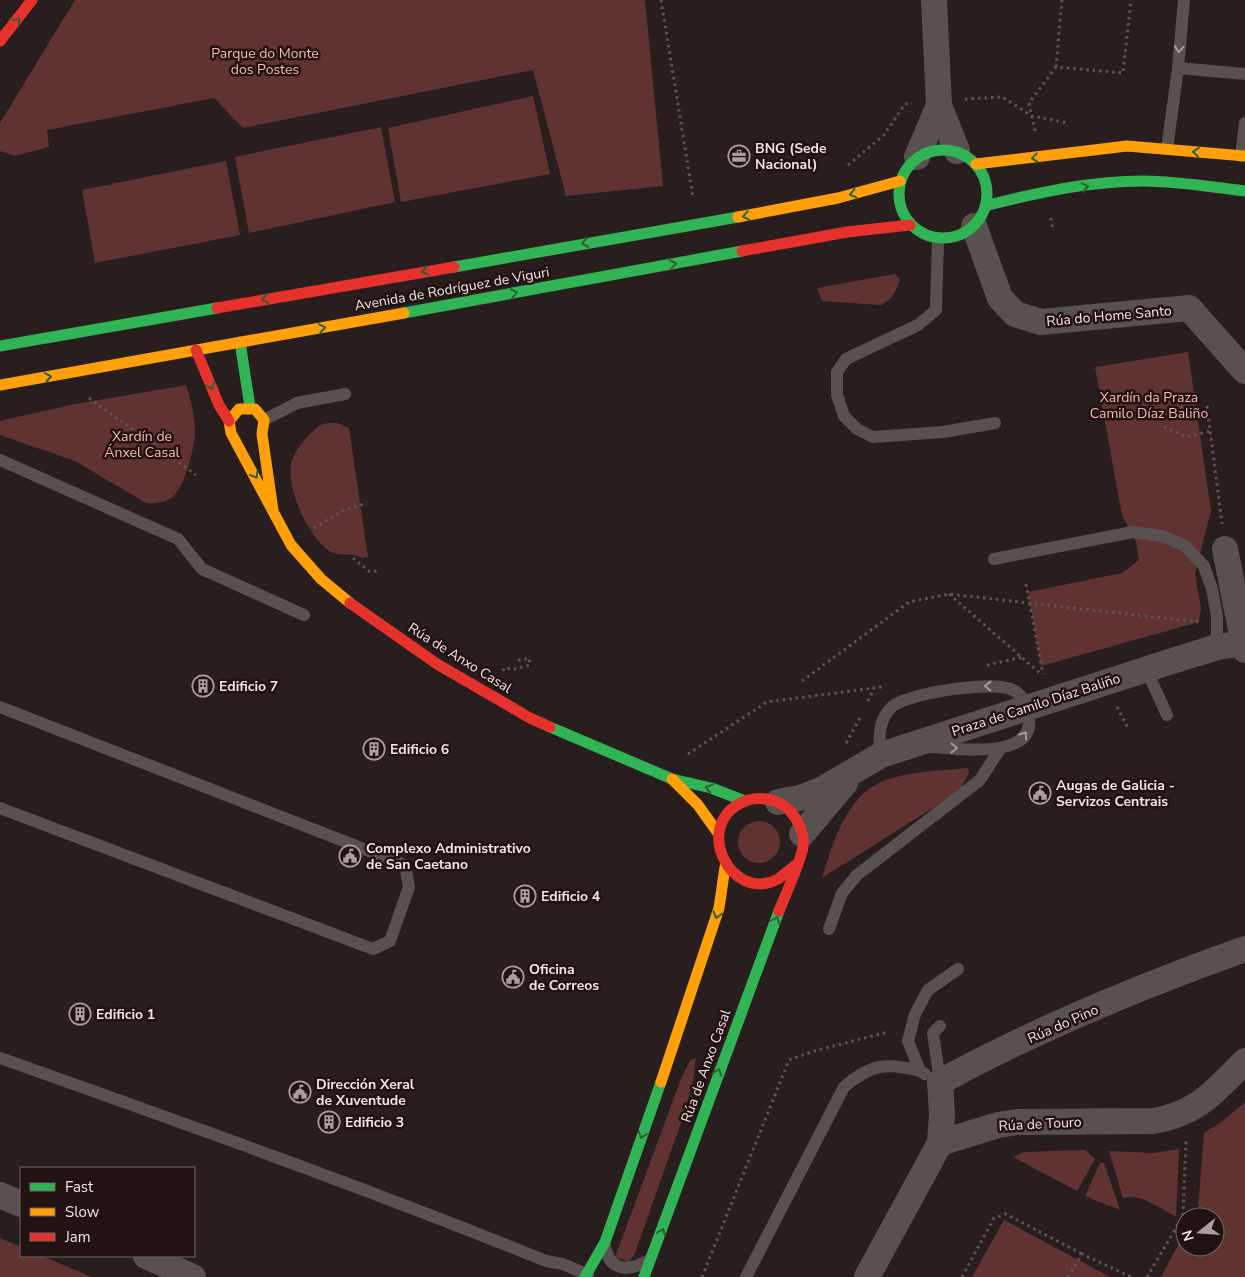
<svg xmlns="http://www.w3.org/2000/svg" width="1245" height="1277" font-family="'Nunito Sans',sans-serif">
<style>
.green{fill:#603332}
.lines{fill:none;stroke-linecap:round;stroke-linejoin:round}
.path{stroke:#5d5554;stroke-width:3;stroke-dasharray:2.5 4;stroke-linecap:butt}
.lane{stroke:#585150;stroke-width:12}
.street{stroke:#585150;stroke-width:26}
.fast{stroke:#30b455;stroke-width:11}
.slow{stroke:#ff9f0a;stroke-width:11}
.jam{stroke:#e5322d;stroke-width:11}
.oneway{stroke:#296333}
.oneway2{stroke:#a49a9a}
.labels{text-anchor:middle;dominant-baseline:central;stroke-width:5;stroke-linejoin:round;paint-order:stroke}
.park-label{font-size:14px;fill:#f8b8b4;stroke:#221211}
.poi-label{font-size:14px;font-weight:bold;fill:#f1e4e3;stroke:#221211;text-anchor:start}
.street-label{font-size:14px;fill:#f1e4e3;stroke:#221211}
</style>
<rect width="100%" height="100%" fill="#281e1e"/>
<path class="green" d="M75,0H645L663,186L566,196L533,70L243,128L214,98L47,130L49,147L15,156L0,151V123Z
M533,96L550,174L401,202L388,128Z
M381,127L395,202L249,233L235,157Z
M226,161L240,235L95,263L82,190Z
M895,274L900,280C896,292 892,300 881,305L822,301L817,288Z
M1188,352L1211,511L1195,573L1201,608L1199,622L1041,666L1028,592L1122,573L1139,560L1136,542L1122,515L1095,367Z
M186,385C191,400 194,414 195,430C195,447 185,488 171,498C163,503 155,504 146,503L75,461L0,435V421L70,405Z
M337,423L349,428L368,557L362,558C352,552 338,557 329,551C307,535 285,487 292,461C295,449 311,431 321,425C325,423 332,423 337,423Z
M968,768L969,773L961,788L939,804L822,878C832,845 846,797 881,782C907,771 940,771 968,768Z
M738 842a21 21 0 1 1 42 0a21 21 0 1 1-42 0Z
M696,1058L693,1081L682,1120L635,1253L629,1262L615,1257L681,1079L690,1060Z
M1245,1102V1277H1161L1185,1232V1247H1215V1217H1193L1198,1209L1204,1133L1224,1120Z
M1179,1149L1176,1217C1159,1208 1141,1193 1123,1198L1109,1151L1154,1153Z
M1085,1150L1095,1159L1077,1191L1013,1157L1024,1152Z
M1100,1163H1104L1120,1210L1085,1196Z
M1004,1220L1110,1277H972Z
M0,1238L21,1247V1256H42L92,1277H0Z"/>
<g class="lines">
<path class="path" d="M661,0L693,197
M1056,67L1062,0
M965,99L1002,97L1032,116L1068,123
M1035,131L1029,103L1056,67L1123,73L1131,0
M848,165L884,135L905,104L912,103
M1051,218L1053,231
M89,398L196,475
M1207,406L1222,524
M1161,410L1197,406
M1164,427L1187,437L1210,431
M314,528L344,510L367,503
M353,558L370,572L379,571
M1026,584L1043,674
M949,594L1042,675
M987,665L1023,657
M503,671L504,668L515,669L530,665L529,658L514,661
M802,681L909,602L949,594L1198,622
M868,701L874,688L886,686
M1117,707L1128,728
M846,743L861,716
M688,754L767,702L874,688
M702,1277L789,1060L814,1051L884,1033L889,1035
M962,1277L994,1218L1006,1214L1082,1254
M1068,1277L1082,1254L1131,1277
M1147,1277L1183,1216L1186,1140"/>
<path class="lane" d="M1184,0L1178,68L1245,74
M1167,149L1178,68
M1241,156L1245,123
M938,238L936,310L918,325L846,359L837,372V395L844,416L857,429L873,437L943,432L995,423
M264,420L297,403L345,394
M0,460L178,539L202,569L304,615
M994,559L1133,532L1162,536L1185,546L1204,566L1212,589L1217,616V647
M1146,669L1167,715
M0,707L405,865L409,887L390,941L373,949L0,808
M881,755C878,738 878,719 893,706C910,693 996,679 1015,691C1024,697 1028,708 1029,718C1034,761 956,748 930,747
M829,929L842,893L857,875L980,780L1000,749
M940,1026L933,1033L940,1082
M0,1058C183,1123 366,1188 546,1261L563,1264L588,1275
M925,1074L920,1071L908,1041L915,1014L928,990L958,969
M605,1246C609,1271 628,1272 647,1261
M746,1277L844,1087C871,1064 886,1062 920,1071"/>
<path class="street" d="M934,0L939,105L957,151
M917,157L939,105
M974,226L1000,298L1015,314L1041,322L1189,308L1245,371
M1225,549L1245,650
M778,802L800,798L823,789L881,755L1166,663L1217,647L1245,643
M802,834L845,783
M940,1143L942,1114L940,1082C1037,1029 1141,986 1245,949
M0,1195L21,1204
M146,1256L193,1277
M867,1277L940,1143L998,1125L1017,1122L1153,1121C1197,1114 1215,1091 1245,1061"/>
<path class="fast" d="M899 194a44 44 0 1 1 88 0a44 44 0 1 1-88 0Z
M985,206C1036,193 1089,181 1143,181C1177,181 1211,187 1245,191
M454,267L738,217
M404,313L742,251
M240,342L250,407
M0,346L217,308
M550,727L672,779L711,788L745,801
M585,1277L605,1242L661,1082
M644,1277L779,911"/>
<path class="slow" d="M976,164L1127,146L1245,156
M738,217L838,198L900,181
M0,385L404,313
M273,510L262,434L264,420L255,409H239L229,421L231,433L291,545L321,579L350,603
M672,779L698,805L718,833
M661,1082L719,908L725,867"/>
<path class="jam" d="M0,41L32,0
M742,251L847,232L910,225
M217,308L454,267
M196,350L219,405L229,421
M350,603L437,664L530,718L550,727
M779,911C785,896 801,861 803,847C805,831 795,812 781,804C771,799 759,797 748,800C689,820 730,905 778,879C784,875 790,869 796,865"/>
</g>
<defs><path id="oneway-chevron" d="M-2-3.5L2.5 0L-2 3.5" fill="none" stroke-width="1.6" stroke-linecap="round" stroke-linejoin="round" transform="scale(1.25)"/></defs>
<g class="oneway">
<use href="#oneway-chevron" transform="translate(17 21) rotate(-50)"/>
<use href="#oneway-chevron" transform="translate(1196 152) rotate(-175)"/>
<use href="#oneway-chevron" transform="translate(1035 158) rotate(173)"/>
<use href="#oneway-chevron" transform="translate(1085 187) rotate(-8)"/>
<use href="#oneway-chevron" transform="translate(853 194) rotate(167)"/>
<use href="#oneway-chevron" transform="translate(746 216) rotate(169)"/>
<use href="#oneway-chevron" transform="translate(585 243) rotate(171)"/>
<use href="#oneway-chevron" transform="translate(673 264) rotate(-10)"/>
<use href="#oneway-chevron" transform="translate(425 271) rotate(170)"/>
<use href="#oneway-chevron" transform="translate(514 293) rotate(-11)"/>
<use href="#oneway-chevron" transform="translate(265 299) rotate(170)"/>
<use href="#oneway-chevron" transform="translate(322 328) rotate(-10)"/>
<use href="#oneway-chevron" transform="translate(48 377) rotate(-11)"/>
<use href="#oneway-chevron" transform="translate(211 386) rotate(68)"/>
<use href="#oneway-chevron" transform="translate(255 475) rotate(61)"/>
<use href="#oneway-chevron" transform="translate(709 788) rotate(-164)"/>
<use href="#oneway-chevron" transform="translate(717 915) rotate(107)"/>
<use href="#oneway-chevron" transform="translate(776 920) rotate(-69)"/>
<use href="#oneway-chevron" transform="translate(718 1072) rotate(-70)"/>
<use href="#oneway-chevron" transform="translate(642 1135) rotate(109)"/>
<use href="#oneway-chevron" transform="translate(662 1232) rotate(-69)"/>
</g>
<g class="oneway2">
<use href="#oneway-chevron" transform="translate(1179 49) rotate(95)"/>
<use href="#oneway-chevron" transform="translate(988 686) rotate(-179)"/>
<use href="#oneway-chevron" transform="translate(1024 735) rotate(-55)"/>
<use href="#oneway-chevron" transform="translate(954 748) rotate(1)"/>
</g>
<defs>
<g id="office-ring" transform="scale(1.125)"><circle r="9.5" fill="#221211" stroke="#ab9f9e" stroke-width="1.5"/><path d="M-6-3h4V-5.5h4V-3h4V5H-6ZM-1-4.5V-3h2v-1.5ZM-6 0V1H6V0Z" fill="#ab9f9e"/></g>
<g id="building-ring" transform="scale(1.125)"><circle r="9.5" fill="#221211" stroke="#ab9f9e" stroke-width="1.5"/><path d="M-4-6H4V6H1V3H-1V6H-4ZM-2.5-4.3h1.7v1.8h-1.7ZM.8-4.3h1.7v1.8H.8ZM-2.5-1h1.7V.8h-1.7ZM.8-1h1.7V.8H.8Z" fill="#ab9f9e"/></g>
<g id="civic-ring" transform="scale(1.125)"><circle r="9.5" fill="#221211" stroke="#ab9f9e" stroke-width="1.5"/><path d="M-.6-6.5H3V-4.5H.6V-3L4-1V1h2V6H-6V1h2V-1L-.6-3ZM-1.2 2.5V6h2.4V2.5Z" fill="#ab9f9e"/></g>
</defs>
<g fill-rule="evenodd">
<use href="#office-ring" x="739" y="156"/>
<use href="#building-ring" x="203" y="686"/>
<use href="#building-ring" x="374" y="749"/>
<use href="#civic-ring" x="1040" y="793"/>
<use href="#civic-ring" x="350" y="856"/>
<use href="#building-ring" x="525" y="896"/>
<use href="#civic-ring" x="513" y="977"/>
<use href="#building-ring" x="80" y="1014"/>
<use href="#civic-ring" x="300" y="1092"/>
<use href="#building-ring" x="329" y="1122"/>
</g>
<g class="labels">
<g class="park-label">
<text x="265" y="53">Parque do Monte<tspan x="265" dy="16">dos Postes</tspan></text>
<text x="1149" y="397">Xardín da Praza<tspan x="1149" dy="16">Camilo Díaz Baliño</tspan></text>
<text x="142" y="436">Xardín de<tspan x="142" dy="16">Ánxel Casal</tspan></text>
</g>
<g class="poi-label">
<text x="755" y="148">BNG (Sede<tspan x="755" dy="16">Nacional)</tspan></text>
<text x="219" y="686">Edificio 7</text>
<text x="390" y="749">Edificio 6</text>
<text x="1056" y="785">Augas de Galicia -<tspan x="1056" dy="16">Servizos Centrais</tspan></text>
<text x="366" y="848">Complexo Administrativo<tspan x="366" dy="16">de San Caetano</tspan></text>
<text x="541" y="896">Edificio 4</text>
<text x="529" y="969">Oficina<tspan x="529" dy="16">de Correos</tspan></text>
<text x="96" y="1014">Edificio 1</text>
<text x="316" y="1084">Dirección Xeral<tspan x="316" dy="16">de Xuventude</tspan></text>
<text x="345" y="1122">Edificio 3</text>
</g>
<g class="street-label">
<text transform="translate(452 289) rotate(-10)">Avenida de Rodríguez de Viguri</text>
<text transform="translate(1109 316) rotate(-5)">Rúa do Home Santo</text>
<text transform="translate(460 658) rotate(32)">Rúa de Anxo Casal</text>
<text transform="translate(1036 705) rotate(-18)">Praza de Camilo Díaz Baliño</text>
<text transform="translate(1063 1024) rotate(-24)">Rúa do Pino</text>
<text transform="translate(706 1066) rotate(-70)">Rúa de Anxo Casal</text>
<text transform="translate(1040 1124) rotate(-3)">Rúa de Touro</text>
</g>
</g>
<rect x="20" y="1167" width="175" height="90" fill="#221211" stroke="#756665"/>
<rect x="30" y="1183" width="25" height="8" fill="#30b455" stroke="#756665"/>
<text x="65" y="1192" font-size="15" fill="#f1e4e3">Fast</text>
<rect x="30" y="1208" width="25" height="8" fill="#ff9f0a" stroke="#756665"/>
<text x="65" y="1217" font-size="15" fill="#f1e4e3">Slow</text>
<rect x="30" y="1233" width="25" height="8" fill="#e5322d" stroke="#756665"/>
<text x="65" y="1242" font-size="15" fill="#f1e4e3">Jam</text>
<g transform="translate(1200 1232) rotate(253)"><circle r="24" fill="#221211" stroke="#756665"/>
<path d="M0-4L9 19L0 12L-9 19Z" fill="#ab9f9e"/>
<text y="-8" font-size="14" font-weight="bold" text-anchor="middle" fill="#f1e4e3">N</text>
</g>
</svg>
